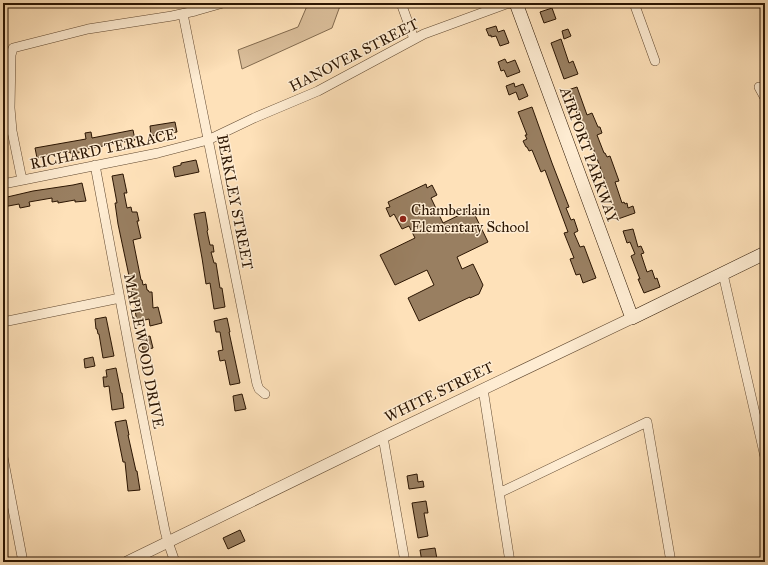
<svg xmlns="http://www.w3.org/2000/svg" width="768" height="565" font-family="'IM FELL Great Primer',serif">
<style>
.green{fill:#dabe9a;stroke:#826a4e}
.building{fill:#997f61;stroke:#2b1502}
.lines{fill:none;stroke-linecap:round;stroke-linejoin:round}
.minor-casing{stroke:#604830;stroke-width:10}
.tertiary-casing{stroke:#604830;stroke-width:12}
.secondary-casing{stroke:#2b1502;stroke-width:14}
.minor{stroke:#feecd2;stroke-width:9}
.tertiary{stroke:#feecd2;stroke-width:11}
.secondary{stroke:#feecd2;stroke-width:13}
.poi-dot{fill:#8f2418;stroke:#feecd2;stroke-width:1.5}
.labels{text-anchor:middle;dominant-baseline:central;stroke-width:3;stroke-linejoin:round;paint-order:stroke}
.street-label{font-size:15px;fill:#2b1502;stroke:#feecd2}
.poi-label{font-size:15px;fill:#2b1502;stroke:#feecd2;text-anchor:start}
</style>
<rect width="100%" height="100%" fill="#fee1b9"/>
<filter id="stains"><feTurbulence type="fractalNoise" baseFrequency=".005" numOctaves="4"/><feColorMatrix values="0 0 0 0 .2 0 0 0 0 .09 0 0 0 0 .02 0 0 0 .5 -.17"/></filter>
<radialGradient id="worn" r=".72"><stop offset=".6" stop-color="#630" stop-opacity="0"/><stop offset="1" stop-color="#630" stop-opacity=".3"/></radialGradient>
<path class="green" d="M307,3H340V6L332,28L242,69L238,50L298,27L307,6Z"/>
<path class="building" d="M552,8L556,19L544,23L540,12Z
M496,26L498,32L504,30L509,43L500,46L496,36L491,37V35L489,36L486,29Z
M568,29L571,36L564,39L562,31Z
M561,39L569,63L573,61L578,74L564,79L551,43Z
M505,59L507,63L515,60L520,72L507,77L504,70L501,71L498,62Z
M514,83L515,87L523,84L528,96L519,100L516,92L509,95L506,86Z
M577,87L587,115L592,113L598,127H600L602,133L597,135L604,153H605L607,157L610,156L619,181L615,182L622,203L624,202L625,204L627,203L628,208L633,206L635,213L618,219L605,184L606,183L593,148L592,149L583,126H582L568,90Z
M532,107L552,163L569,207L566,208L571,220L574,219L578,231L574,233L580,247L584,246L596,278L583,283L580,274L576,275L570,259L574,258L564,233L568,232L545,170L541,172L532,150L529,151L527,147H526L523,141L527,139L525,135H527L518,112Z
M175,122L177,132L151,136L150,126Z
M133,130L135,140L82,150L83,152L71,154V152L37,158L35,148L86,139L85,133L91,132L92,138Z
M196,160L199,172L175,177L173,167L181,165V163Z
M123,174L127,193H124L127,208L131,207L132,212H137L139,221H137L141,238L133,240L141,280H142L143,285L146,284L147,290H148L149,292H152L153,308L158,307L162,323L150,326L149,319L137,322L135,310H136L130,276H129L118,224L115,203H117L112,176Z
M82,183L86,201L75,202V200L58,203V201L52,202V198L29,202L30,206L20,208L19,204L3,207V198L33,191L73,185Z
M426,184L427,188L432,185L437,195L431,198L443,223L472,209L488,242L457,257L462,269L473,264L483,285L479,294L470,298V297L419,321L408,298L434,285L427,270L395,285L380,255L415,238L409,226L402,229L394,214L390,217L386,208L390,207L388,202Z
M205,212L208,230L207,231L210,245H213L214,252H211L214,263H216L220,288H222L225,307L214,309L210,283L206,284L202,258L194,214Z
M633,229L638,247L641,246L644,253L641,254L647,272L652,270L655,279L657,278L660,287L644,293L638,279H640L631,256L635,254L630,242L627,243L623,231Z
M106,317L114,356L103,358L99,334H98L97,329H96L95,319Z
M227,318L230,332H229L240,383L230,385L225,360L220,361L218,351L223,350L220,332H216L214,321Z
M150,336L153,348L143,350L141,338Z
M93,357L95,366L85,368L84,359Z
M116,368L121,393H122L124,408L112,410L109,386L104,387L103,377H107L106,370Z
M242,394L246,409L235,411L233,396Z
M126,420L129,435H128L136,471H137L140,490L128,491L125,462H123L115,422Z
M417,474L418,482L423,481L424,487L409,489L407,476Z
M426,501L428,513H424L428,536L418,538L412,503Z
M240,530L245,541L228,549L223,538Z
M435,548L437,559H433L434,562H422L420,550Z"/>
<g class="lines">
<g class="minor-casing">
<path id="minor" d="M401,3L414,39
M634,3L655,61
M183,14L257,384L259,389L265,394
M759,87L765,98
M95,165L134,374L165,531L168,542L175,562
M22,180L12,131L10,108L11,55L13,48L88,29L172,16L195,11L223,3
M3,184L158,153L208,140L254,118L318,91L424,34L506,4L516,3
M723,274L765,457
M3,322L120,298
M483,389L510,562
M383,437L405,562
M3,457L23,562
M499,493L647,422L671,562"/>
</g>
<g class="tertiary-casing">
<path id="tertiary" d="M127,562L383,437L632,318"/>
</g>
<g class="secondary-casing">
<path id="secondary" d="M516,3L632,318L765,253"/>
</g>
<use href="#minor" class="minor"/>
<use href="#tertiary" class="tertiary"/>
<use href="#secondary" class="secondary"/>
</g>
<circle class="poi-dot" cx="403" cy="219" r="4"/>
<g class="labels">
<g class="street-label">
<text transform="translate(354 55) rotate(-27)">HANOVER STREET</text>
<text transform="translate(103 149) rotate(-12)">RICHARD TERRACE</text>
<text transform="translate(589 155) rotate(70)">AIRPORT PARKWAY</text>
<text transform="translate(235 202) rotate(79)">BERKLEY STREET</text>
<text transform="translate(144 351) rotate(79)">MAPLEWOOD DRIVE</text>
<text transform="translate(439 392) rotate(-26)">WHITE STREET</text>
</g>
<g class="poi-label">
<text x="411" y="210">Chamberlain<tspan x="411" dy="17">Elementary School</tspan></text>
</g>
</g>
<rect width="768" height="565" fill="none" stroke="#fee1b9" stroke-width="16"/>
<rect x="4" y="4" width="760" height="557" fill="none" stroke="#2b1502" stroke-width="2"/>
<rect x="8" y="8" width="752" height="549" fill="none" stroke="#2b1502"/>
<rect width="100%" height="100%" filter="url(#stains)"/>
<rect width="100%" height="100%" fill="url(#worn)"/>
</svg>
